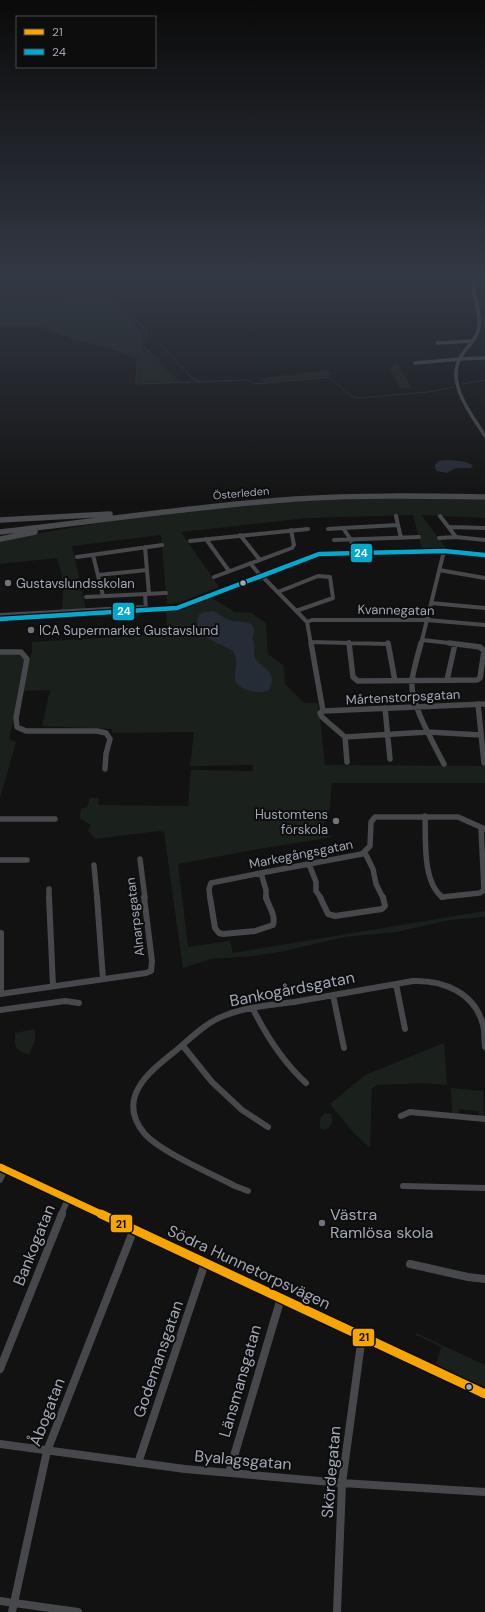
<svg xmlns="http://www.w3.org/2000/svg" width="485" height="1612" font-family="'DM Sans',sans-serif">
<style>
.green{fill:#1a211c}
.water{fill:#252c35}
.lines{fill:none;stroke-linecap:round;stroke-linejoin:round}
.stream{stroke:#252c35;stroke-width:1}
.minor-far4{stroke:#46484b;stroke-width:3.5}
.minor-far3{stroke:#46484b;stroke-width:4}
.minor-far2{stroke:#46484b;stroke-width:5.5}
.minor-far1{stroke:#46484b;stroke-width:6}
.minor{stroke:#46484b;stroke-width:8}
.major{stroke:#494a4d;stroke-width:5.5}
.bus-1-far1-casing{stroke:#0d0d0e;stroke-width:10}
.bus-1-casing{stroke:#0d0d0e;stroke-width:12}
.bus-2-casing{stroke:#0d0d0e;stroke-width:7}
.bus-1-far1{stroke:#f7a600;stroke-width:7}
.bus-1{stroke:#f7a600;stroke-width:9}
.bus-2{stroke:#00a9ce;stroke-width:4.5}
.poi-dot{fill:#70737c;stroke:#0d0d0e;stroke-width:1.5}
.bus-dot{fill:#a2a7b5;stroke:#0d0d0e;stroke-width:1.5}
.labels{text-anchor:middle;dominant-baseline:central;stroke-width:4;stroke-linejoin:round;paint-order:stroke}
.far-street-label{font-size:11px;fill:#a2a7b5;stroke:#0d0d0e}
.poi-label{font-size:13px;fill:#a2a7b5;stroke:#0d0d0e;text-anchor:start}
.street-label{font-size:13px;fill:#a2a7b5;stroke:#0d0d0e}
.near-street-label{font-size:16px;fill:#a2a7b5;stroke:#0d0d0e}
.near-poi-label{font-size:16px;fill:#a2a7b5;stroke:#0d0d0e;text-anchor:start}
.line-badge{stroke:#0d0d0e;stroke-width:1.5}
.badge-label{font-size:11px;text-anchor:middle;font-weight:bold;fill:#fff}
.pale-badge-label{font-size:11px;text-anchor:middle;font-weight:bold;fill:#111}
</style>
<rect width="100%" height="100%" fill="#121212"/>
<path class="green" d="M93,295C97,295 101,294 106,295C115,299 135,324 142,333V351C150,352 153,363 161,365L176,382L137,383V367L139,357L134,358L121,352L69,338L41,327H0V302Z
M398,364L412,388L408,389L400,388L390,369L393,365Z
M327,370L333,375L267,382L259,381L263,378Z
M406,498L485,500V518L421,515L446,548L422,549L413,515L307,518L181,532L219,587L178,603L167,604L161,535L72,546L86,609L62,610L64,583L57,558L0,564V541C80,525 161,512 243,505C297,500 352,499 406,498Z
M212,598L235,612L251,613L266,623L268,654L284,666L285,684L304,703H317L319,709L325,765L485,766V783H332L329,813L320,831L333,837L253,850L178,864L188,947L230,941L233,953L485,911V917L449,920L397,932L345,937L280,952L252,956L210,959L183,968L164,832L159,831L95,839L88,830L91,825L80,818L81,809L87,807L90,798H99L98,805L188,806L191,770L253,771V765L190,766L194,732L112,733V729L42,726L50,690L22,691L32,651V642L167,634L166,612L183,609Z
M0,654L19,655L25,660L20,691L9,739L16,742L0,798Z
M35,1029V1041L29,1055C14,1049 15,1049 15,1033Z
M444,1043L447,1085L423,1083L378,1085L372,1088L370,1148L354,1133L330,1104L365,1075Z
M451,1088L483,1091L484,1116H479V1111L459,1109V1114L452,1113Z
M325,1113L331,1114C334,1121 331,1128 324,1130L321,1129C318,1123 320,1116 325,1113Z
M416,1333L485,1365V1389L430,1364V1362L436,1364L441,1347L416,1335Z"/>
<path class="water" d="M447,460C455,461 468,460 473,466L471,468H456L447,473L437,471L435,468V465L439,461Z
M213,611C219,613 223,618 229,620C241,624 260,617 252,639C257,644 252,652 255,658C261,669 279,670 269,690C263,693 258,692 251,691C221,683 244,670 233,651C220,643 189,635 199,615L203,612Z"/>
<g class="lines">
<path class="stream" d="M124,307L147,332L145,343
M160,344L192,378L201,382
M144,346V348L159,364
M147,349L179,382
M137,359L136,384L249,380L255,384L329,377L353,397L358,398L429,392L454,387
M462,384L485,380"/>
<path class="minor-far4" d="M473,279C472,295 481,311 479,327C477,340 466,347 460,358C446,384 472,415 485,436
M437,343L473,341
M460,359L485,358
M415,363L460,359"/>
<path class="minor-far3" d="M396,516L401,538
M440,516L456,537L485,540
M449,527L485,528
M343,528L398,525
M328,529L343,528L351,540L354,553
M240,535L260,560
M439,538L456,537
M206,539L229,571
M334,540L419,537
M190,541L308,529
M145,547L149,594
M93,555L103,596
M77,557L162,545
M250,563L260,575
M439,570L485,578
M98,575L147,570
M261,575L307,622L311,644
M214,577L292,548L294,545L291,530
M278,592L318,576L330,577L333,598L296,611
M145,594L146,610
M86,597L166,593
M431,603L485,608
M0,615L144,607
M0,619L177,608L319,554L444,551L485,555
M307,622L312,620H427L485,625
M423,640L457,644
M311,642L388,644
M349,642V644
M421,644L444,551"/>
<path class="minor-far2" d="M311,643L323,711
M349,643L353,677L358,681L477,680L480,678L484,651L480,647L449,643
M388,643L395,681
M421,643C418,655 414,667 412,680C409,702 434,744 444,764
M0,652H21L27,659L16,718L17,727L26,731H97L106,733L110,739L106,754L105,769
M447,680L455,644
M478,704L484,763
M385,708L390,759
M345,737L428,732L481,735
M347,762L345,737L322,717L320,713L323,711L485,704
M425,816C426,839 422,881 442,897L480,893L484,890L481,828
M0,819H55
M365,853L373,869L376,884L383,898
M140,859L145,898
M0,860H27
M309,864L316,882V891L321,898
M94,865L97,898
M261,873L266,890V898
M261,873L362,854L370,846L371,822L375,817H458L485,829
M49,889V898
M210,898L209,889L211,883L261,873"/>
<path class="minor-far1" d="M49,897L53,986
M97,897L103,979
M210,897L215,928L219,933L223,934L255,931L273,925C276,914 268,906 266,897
M320,897L328,914L335,916L382,909L385,906L383,897
M442,897H443
M1,933V993
M396,984L405,1029
M0,994L146,973L151,971L152,961L144,897
M333,995L344,1048
M253,1009C267,1037 283,1062 306,1083
M0,1010L65,1001L79,1003
M183,1046L212,1082L242,1110L268,1127
M401,1116L410,1112L485,1119
M0,1167L103,1215
M0,1180L5,1169
M403,1186L485,1188
M248,1191L235,1186C212,1174 159,1151 144,1133C114,1096 153,1069 179,1048C194,1035 207,1022 226,1015C247,1007 271,1005 294,1002C334,995 373,988 413,981C444,980 475,993 483,1025C485,1032 484,1040 485,1047
M61,1215L68,1199"/>
<path class="minor" d="M101,1214L485,1394
M410,1264L468,1277L485,1279
M0,1369L62,1214
M0,1444L185,1469L342,1483L485,1492
M138,1463L205,1263
M229,1473L281,1298
M0,1601L78,1612
M12,1612L47,1451L134,1229
M337,1612L342,1483L362,1336"/>
<path class="major" d="M0,520L110,514
M0,532C98,521 196,506 295,499C358,495 422,496 485,497
M0,539L35,532"/>
<g class="bus-1-far1-casing">
<path id="bus-1-far1" d="M0,1167L103,1215"/>
</g>
<g class="bus-1-casing">
<path id="bus-1" d="M101,1214L485,1394"/>
</g>
<g class="bus-2-casing">
<path id="bus-2" d="M0,619L177,608L319,554L444,551L485,555"/>
</g>
<use href="#bus-1-far1" class="bus-1-far1"/>
<use href="#bus-1" class="bus-1"/>
<use href="#bus-2" class="bus-2"/>
</g>
<linearGradient id="sky" x2="0" y2="1"><stop stop-color="#0a0a0a"/><stop offset="0.55" stop-color="#333944"/><stop offset="1" stop-color="#333944" stop-opacity="0"/></linearGradient>
<rect width="485" height="505" fill="url(#sky)"/>
<g class="poi-dot">
<circle cx="8" cy="583" r="4"/>
<circle cx="31" cy="630" r="4"/>
<circle cx="336" cy="821" r="4"/>
<circle cx="322" cy="1223" r="4"/>
</g>
<g class="bus-dot">
<circle cx="243" cy="583" r="3.5"/>
<circle cx="469" cy="1387" r="3.5"/>
</g>
<g class="labels">
<g class="far-street-label">
<text transform="translate(241 493) rotate(-5)">Österleden</text>
</g>
<g class="poi-label">
<text x="16" y="583">Gustavslundsskolan</text>
<text x="39" y="630">ICA Supermarket Gustavslund</text>
<text x="328" y="814" text-anchor="end">Hustomtens<tspan x="328" dy="15">förskola</tspan></text>
</g>
<g class="street-label">
<text transform="translate(396 610) rotate(1)">Kvannegatan</text>
<text transform="translate(403 697) rotate(-3)">Mårtenstorpsgatan</text>
<text transform="translate(301 854) rotate(-11)">Markegångsgatan</text>
<text transform="translate(135 917) rotate(-97)">Alnarpsgatan</text>
</g>
<g class="near-street-label">
<text transform="translate(292 989) rotate(-11)">Bankogårdsgatan</text>
<text transform="translate(34 1245) rotate(-68)">Bankogatan</text>
<text transform="translate(249 1267) rotate(25)">Södra Hunnetorpsvägen</text>
<text transform="translate(158 1359) rotate(-71)">Godemansgatan</text>
<text transform="translate(240 1381) rotate(-74)">Länsmansgatan</text>
<text transform="translate(47 1412) rotate(-69)">Åbogatan</text>
<text transform="translate(243 1460) rotate(5)">Byalagsgatan</text>
<text transform="translate(331 1472) rotate(-85)">Skördegatan</text>
</g>
<g class="near-poi-label">
<text x="330" y="1214">Västra<tspan x="330" dy="18">Ramlösa skola</tspan></text>
</g>
</g>
<g class="line-badge">
<rect x="350" y="543" width="23" height="20" rx="4" fill="#00a9ce"/>
<rect x="112" y="602" width="23" height="19" rx="4" fill="#00a9ce"/>
<rect x="110" y="1214" width="23" height="19" rx="4" fill="#f7a600"/>
<rect x="352" y="1328" width="23" height="19" rx="4" fill="#f7a600"/>
</g>
<g class="badge-label">
<text x="361" y="557">24</text>
<text x="124" y="615">24</text>
</g>
<g class="pale-badge-label">
<text x="121" y="1228">21</text>
<text x="364" y="1341">21</text>
</g>
<rect x="16" y="16" width="140" height="52" fill="#0d0d0e" stroke="#494b51"/>
<rect x="24" y="29" width="20" height="6" fill="#f7a600" stroke="#494b51"/>
<text x="52" y="36" font-size="12" fill="#a2a7b5">21</text>
<rect x="24" y="49" width="20" height="6" fill="#00a9ce" stroke="#494b51"/>
<text x="52" y="56" font-size="12" fill="#a2a7b5">24</text>
</svg>
